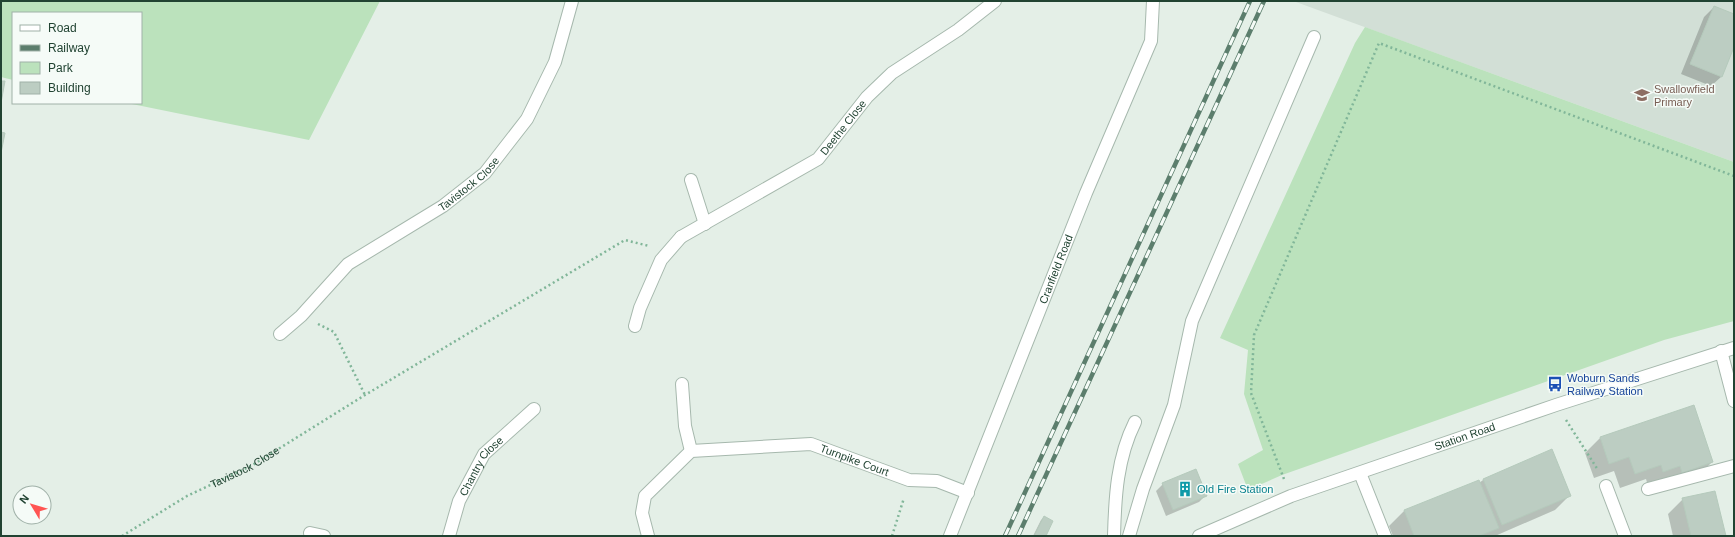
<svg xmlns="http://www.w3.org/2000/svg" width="1735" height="537" font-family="Helvetica,sans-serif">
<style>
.built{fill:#d2dfd6}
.green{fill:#bbe2bc}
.shadow{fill:#0003}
.building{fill:#bccdc2;stroke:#b5cabc}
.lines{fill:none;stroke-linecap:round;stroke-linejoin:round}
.service-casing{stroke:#a6b8ad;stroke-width:14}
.minor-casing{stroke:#a6b8ad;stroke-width:14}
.tertiary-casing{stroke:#a6b8ad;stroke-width:14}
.path{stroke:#81b699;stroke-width:2.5;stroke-dasharray:2 3;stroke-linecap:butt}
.service{stroke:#fff;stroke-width:12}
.minor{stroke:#fff;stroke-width:12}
.tertiary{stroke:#fff;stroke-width:12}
.rail-casing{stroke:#5c7e6d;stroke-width:4.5}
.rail{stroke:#f5fbf7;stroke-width:3;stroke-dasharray:9;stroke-linecap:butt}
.labels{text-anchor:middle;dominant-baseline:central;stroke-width:3;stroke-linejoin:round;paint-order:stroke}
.education-label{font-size:11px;fill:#785e54;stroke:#f5fbf7;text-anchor:start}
.street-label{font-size:11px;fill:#214332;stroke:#f5fbf7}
.transit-label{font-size:11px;fill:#164399;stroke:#f5fbf7;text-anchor:start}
.culture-label{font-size:11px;fill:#0d838f;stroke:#f5fbf7;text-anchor:start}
</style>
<rect width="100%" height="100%" fill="#e4efe7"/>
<path class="built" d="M1297,1H1734V162L1296,2Z"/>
<path class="green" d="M1,1H380L309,140L127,103H141V13H13V80L1,77Z
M1365,27L1734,162V321L1664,340L1282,475L1248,490L1238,464L1263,450L1244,394L1248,350L1220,338L1355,43Z"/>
<path class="shadow" d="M1714,7L1734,15V44L1721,77L1711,86L1681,74L1704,17Z
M1600,438L1712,462L1697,477L1648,486L1646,479L1620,488L1614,471L1594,478L1585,453Z
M1551,451L1570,495L1555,510L1495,536H1393L1389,526L1404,511L1478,481L1479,483L1483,480Z
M1163,484L1206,495L1199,502L1166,516L1156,491Z
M1683,499L1725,536H1673L1668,514Z
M1044,517L1045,536H1033L1041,520Z"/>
<path class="building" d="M1714,6L1734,14V47L1722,77L1690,64Z
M1,81H5L1,103Z
M1,132L5,133L1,153Z
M1694,405L1713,462L1682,473L1680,466L1663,472L1661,465L1635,474L1629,457L1609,464L1600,437Z
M1552,449L1571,496L1502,525L1483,479Z
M1196,469L1207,496L1173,510L1162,483Z
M1479,480L1499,528L1479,536H1414L1404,510Z
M1715,491L1726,536H1691L1682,498Z
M1044,516L1053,521L1046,536H1034Z"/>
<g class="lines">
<g class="service-casing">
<path id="service" d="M691,180L705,224
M635,326L640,308L661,260L681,237
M1648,489L1734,466
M1114,536C1115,497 1117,458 1135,422
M1129,536L1143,489L1174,405L1192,321L1314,37"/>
</g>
<g class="minor-casing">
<g id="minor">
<path id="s2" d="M681,237L818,159L867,97L892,73L958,30L995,1"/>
<path id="s3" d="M280,334L301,316L348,264L443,206L485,173L527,119L555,62L572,1"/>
<path d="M1721,351L1734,401"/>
<path d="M682,384L685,426L691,451"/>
<path d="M1360,473L1385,536"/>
<path d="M1606,486L1625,536"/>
<path d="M310,533L324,536"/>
<path id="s4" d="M449,536L459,501L484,454L534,409"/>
<path id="s5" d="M648,536L642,513L645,496L691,451L811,444L909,480L937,481L968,493"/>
</g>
</g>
<g class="tertiary-casing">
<g id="tertiary">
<path id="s6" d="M950,536L1086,193L1151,41L1153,1"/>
<path id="s7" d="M1199,536L1291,496L1556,405L1734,348"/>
</g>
</g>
<g class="path">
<path d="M318,324L334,332L365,395"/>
<path d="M1566,420L1598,470"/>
<path d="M1284,479L1251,393L1254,335L1379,43L1734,176"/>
<path id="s1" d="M122,536L187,496L251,466L365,395L625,240L649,246"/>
<path d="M892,536L904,498"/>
</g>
<use href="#service" class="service"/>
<use href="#minor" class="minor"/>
<use href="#tertiary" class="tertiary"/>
<g class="rail-casing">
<path id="rail" d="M1005,536L1250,1
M1018,536L1264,1"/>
</g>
<use href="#rail" class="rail"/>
</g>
<defs>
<g id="school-bare" transform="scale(1.2)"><path d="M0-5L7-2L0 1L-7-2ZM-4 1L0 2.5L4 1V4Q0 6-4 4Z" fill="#8d6e63" stroke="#f5fbf7" stroke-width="2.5" paint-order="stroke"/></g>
<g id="bus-bare" transform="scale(1.2)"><path d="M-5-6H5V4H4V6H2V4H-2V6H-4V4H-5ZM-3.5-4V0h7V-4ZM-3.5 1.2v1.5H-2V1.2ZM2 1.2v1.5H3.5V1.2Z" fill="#1a4fb4" stroke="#f5fbf7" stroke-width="2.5" paint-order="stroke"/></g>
<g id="building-bare" transform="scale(1.2)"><path d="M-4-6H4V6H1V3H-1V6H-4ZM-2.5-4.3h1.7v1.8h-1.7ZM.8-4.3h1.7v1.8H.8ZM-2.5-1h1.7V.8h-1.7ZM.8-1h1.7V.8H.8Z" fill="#0f9aa8" stroke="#f5fbf7" stroke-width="2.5" paint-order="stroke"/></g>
</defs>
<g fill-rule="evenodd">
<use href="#school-bare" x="1642" y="95"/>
<use href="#bus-bare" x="1555" y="384"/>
<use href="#building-bare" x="1185" y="489"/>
</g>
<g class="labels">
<g class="education-label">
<text x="1654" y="89">Swallowfield<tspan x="1654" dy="13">Primary</tspan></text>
</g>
<g class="street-label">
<text stroke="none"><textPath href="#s2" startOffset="198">Deethe Close</textPath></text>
<text stroke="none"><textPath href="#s3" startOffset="243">Tavistock Close</textPath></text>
<text stroke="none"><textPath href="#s6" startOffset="287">Cranfield Road</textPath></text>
<text stroke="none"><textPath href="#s7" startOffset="284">Station Road</textPath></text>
<text stroke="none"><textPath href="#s5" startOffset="272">Turnpike Court</textPath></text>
<text stroke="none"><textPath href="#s1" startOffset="141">Tavistock Close</textPath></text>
<text stroke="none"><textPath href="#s4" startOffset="78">Chantry Close</textPath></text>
</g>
<g class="transit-label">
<text x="1567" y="378">Woburn Sands<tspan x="1567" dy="13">Railway Station</tspan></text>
</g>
<g class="culture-label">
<text x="1197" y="489">Old Fire Station</text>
</g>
</g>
<rect width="1735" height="537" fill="none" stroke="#214332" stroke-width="4"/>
<rect x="12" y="12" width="130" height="92" fill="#f5fbf7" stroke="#a0b1a8"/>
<rect x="20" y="25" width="20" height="6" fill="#ffffff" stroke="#a0b1a8"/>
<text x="48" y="32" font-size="12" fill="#214332">Road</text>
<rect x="20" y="45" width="20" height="6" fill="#5c7e6d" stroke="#a0b1a8"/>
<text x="48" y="52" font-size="12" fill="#214332">Railway</text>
<rect x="20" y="62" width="20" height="12" fill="#bbe2bc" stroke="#a0b1a8"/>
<text x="48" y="72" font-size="12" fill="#214332">Park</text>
<rect x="20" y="82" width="20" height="12" fill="#bccdc2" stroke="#a0b1a8"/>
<text x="48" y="92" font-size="12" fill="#214332">Building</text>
<g transform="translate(32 505) rotate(308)"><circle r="19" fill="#f5fbf7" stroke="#a0b1a8"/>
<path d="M0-3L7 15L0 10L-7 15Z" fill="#ff5452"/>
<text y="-6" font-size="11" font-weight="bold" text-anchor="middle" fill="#214332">N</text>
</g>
</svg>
